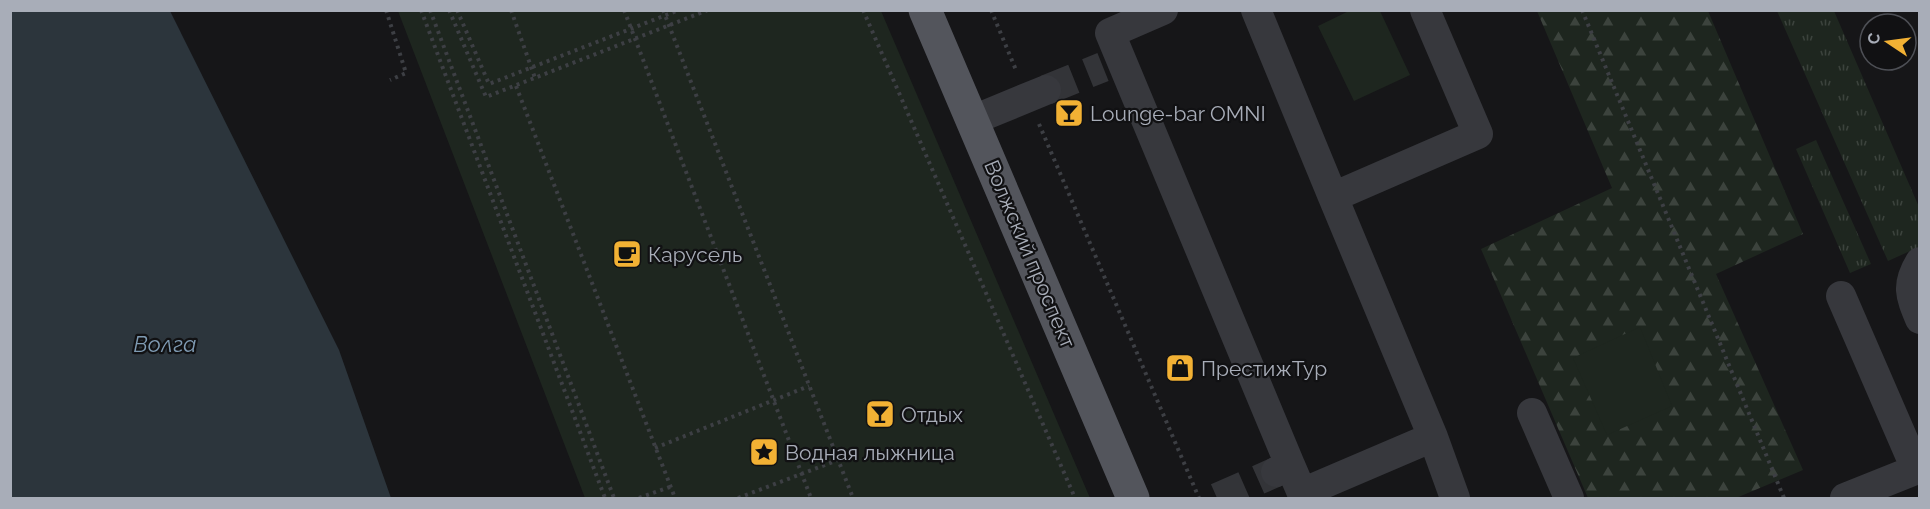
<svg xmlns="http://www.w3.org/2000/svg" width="1930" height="509" font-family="Raleway,sans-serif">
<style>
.grass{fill:url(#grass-tufts)}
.forest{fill:url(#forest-firs)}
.park{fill:#1e261f}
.water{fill:#2c353c}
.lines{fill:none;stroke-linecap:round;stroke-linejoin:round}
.minor-tunnel{stroke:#333438;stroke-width:30;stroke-dasharray:30 15;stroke-linecap:butt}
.path{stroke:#3d3f44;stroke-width:4;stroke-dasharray:3 4.5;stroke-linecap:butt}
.minor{stroke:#37383d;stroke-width:30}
.major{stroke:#53555c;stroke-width:33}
.labels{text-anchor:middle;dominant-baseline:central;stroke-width:4.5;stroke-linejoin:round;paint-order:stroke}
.poi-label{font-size:21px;fill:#a8adb8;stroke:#111113;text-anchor:start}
.street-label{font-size:21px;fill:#a8adb8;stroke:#111113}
.water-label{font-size:22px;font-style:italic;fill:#7f9bb3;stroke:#111113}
</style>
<defs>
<pattern id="grass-tufts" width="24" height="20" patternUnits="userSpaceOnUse" patternTransform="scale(1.5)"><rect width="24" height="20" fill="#1e261f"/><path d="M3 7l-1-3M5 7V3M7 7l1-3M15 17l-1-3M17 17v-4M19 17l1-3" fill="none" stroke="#3c433d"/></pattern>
<pattern id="forest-firs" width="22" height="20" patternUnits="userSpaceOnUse" patternTransform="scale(1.5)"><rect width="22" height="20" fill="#1e261f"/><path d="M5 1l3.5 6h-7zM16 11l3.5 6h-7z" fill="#3c433d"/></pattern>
</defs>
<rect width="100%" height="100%" fill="#161618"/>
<path class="grass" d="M1777,11H1834L1919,207V247L1888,261Z
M1816,140L1871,264L1850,273L1796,149Z"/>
<path class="forest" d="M1537,11H1708L1803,234L1716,274L1803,470L1736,498H1588L1481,249L1612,188Z"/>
<path class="park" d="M1351,10L1380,11L1410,75L1354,101L1318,26Z
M398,11H881L1090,498H585Z
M1640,327L1672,406L1607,435L1573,358Z"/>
<path class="water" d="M10,11H170L339,350L391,498H11Z"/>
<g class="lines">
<path class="minor-tunnel" d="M1046,90L1103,67
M1217,498L1276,472"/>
<path class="path" d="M386,10L406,73L390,80
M421,10L605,498
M430,10L614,498
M449,10L486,97L708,10
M457,10L489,84L679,10
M511,10L535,78
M624,10L811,498
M663,10L853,498
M863,10L1075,498
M991,10L1016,70
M1582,10L1784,498
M516,86L675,498
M1039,124L1199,498
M655,448L809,386
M639,498L670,487
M738,498L838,460"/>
<path class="minor" d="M1163,10L1110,33L1290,465
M1256,10L1333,197
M1425,10L1478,134L1333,197L1433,437
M973,120L1046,90
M1920,262C1906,285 1910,295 1920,319
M1841,296L1916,469
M1532,413L1569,498
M1276,472L1290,465L1302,493L1433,437L1455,498
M1845,498L1920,468"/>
<path class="major" d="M925,10L1133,498"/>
</g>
<defs>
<g id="bar-square" transform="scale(1.5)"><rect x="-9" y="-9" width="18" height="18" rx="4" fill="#f2b134" stroke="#111113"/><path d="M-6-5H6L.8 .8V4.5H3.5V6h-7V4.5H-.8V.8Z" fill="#111"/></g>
<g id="cafe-square" transform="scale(1.5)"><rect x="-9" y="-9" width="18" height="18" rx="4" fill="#f2b134" stroke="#111113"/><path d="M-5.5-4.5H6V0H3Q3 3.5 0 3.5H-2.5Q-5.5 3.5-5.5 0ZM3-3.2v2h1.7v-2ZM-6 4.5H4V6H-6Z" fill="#111"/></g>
<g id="shop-square" transform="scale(1.5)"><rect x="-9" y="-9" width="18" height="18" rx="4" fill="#f2b134" stroke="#111113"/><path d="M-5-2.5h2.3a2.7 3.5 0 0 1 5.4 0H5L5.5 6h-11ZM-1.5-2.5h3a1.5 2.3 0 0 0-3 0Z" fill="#111"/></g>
<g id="sight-square" transform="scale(1.5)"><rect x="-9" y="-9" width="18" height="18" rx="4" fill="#f2b134" stroke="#111113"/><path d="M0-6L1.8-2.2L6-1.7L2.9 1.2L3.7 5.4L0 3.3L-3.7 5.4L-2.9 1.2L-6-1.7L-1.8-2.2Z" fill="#111"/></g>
</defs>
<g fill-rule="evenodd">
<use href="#bar-square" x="1069" y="113"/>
<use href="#cafe-square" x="627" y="254"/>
<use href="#shop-square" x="1180" y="368"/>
<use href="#bar-square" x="880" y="414"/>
<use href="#sight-square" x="764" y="452"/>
</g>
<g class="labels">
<g class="poi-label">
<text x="1090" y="113">Lounge-bar OMNI</text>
<text x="648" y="254">Карусель</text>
<text x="1201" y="368">ПрестижТур</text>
<text x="901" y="414">Отдых</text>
<text x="785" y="452">Водная лыжница</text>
</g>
<g class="street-label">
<text transform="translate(1030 254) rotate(67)">Волжский проспект</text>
</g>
<g class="water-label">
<text x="165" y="344">Волга</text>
</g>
</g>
<rect width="1930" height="509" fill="none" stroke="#a8adb8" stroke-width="24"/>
<g transform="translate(1888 42) rotate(283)"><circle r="28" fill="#111113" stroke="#4d4f55" stroke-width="1.5"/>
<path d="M0-4.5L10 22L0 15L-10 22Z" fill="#f2b134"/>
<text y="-9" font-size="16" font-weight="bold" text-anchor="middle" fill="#a8adb8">С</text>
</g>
</svg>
